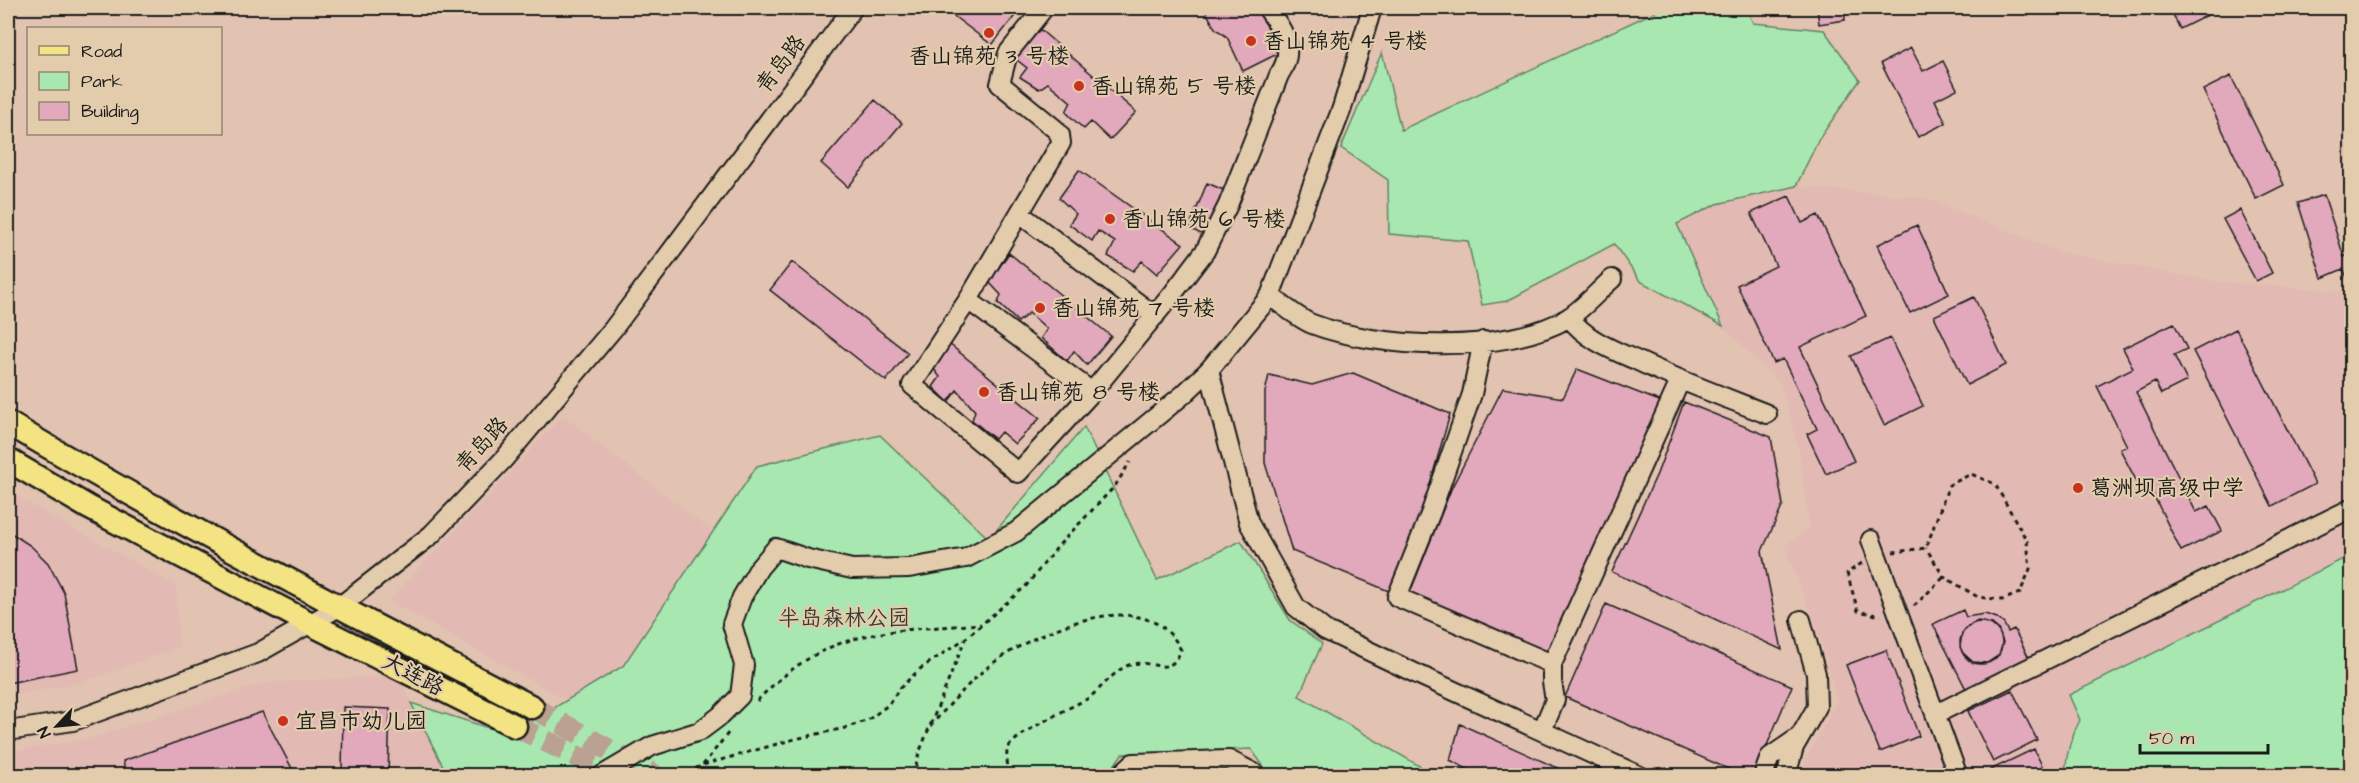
<svg xmlns="http://www.w3.org/2000/svg" width="2359" height="783" font-family="'Architects Daughter','LXGW WenKai TC',sans-serif">
<style>
.built{fill:#e2bab3}
.green{fill:#a8e8b0;stroke:#628266;stroke-width:1.5}
.building{fill:#e1a9bb;stroke:#1c1c1c;stroke-width:1.5;fill-rule:evenodd}
.lines{fill:none;stroke-linecap:round;stroke-linejoin:round}
.major-tunnel{stroke:#baa192;stroke-width:22;stroke-dasharray:22 11;stroke-linecap:butt}
.minor-casing{stroke:#1c1c1c;stroke-width:22}
.major-casing{stroke:#1c1c1c;stroke-width:27}
.path{stroke:#1c1c1c;stroke-width:3;stroke-dasharray:4.5 4.5;stroke-linecap:butt}
.minor{stroke:#e2ccac;stroke-width:18}
.major{stroke:#f4e382;stroke-width:22}
.poi-dot{fill:#c8321e;stroke:#e2ccac;stroke-width:2}
.labels{text-anchor:middle;dominant-baseline:central;stroke-width:4.5;stroke-linejoin:round;paint-order:stroke}
.poi-label{font-size:22px;fill:#1c1c1c;stroke:#e2ccac;text-anchor:start}
.street-label{font-size:22px;fill:#1c1c1c;stroke:#e2ccac}
.park-label{font-size:22px;fill:#313b32;stroke:#e2ccac}
</style>
<rect width="100%" height="100%" fill="#e2c2b0"/>
<filter id="ink" filterUnits="userSpaceOnUse"><feTurbulence type="fractalNoise" baseFrequency=".0167" numOctaves="2"/><feDisplacementMap in="SourceGraphic" scale="12" xChannelSelector="R" yChannelSelector="G"/><feConvolveMatrix kernelMatrix="1 2 1 2 8 2 1 2 1" color-interpolation-filters="sRGB"/></filter>
<g filter="url(#ink)">
<path class="built" d="M1796,186L1926,198L2059,252L2213,281L2351,292V775H1798L1837,701L1822,644L1785,547L1809,527L1799,450L1781,385L1723,326L1677,224L1717,204Z
M563,416L713,532L624,666L568,701L389,601Z
M8,492L176,586L179,647L83,682L8,696Z
M386,676L401,681L444,769L433,776H8V752L88,739L264,683Z"/>
<path class="green" d="M1663,8H1746L1753,23L1824,30L1860,80L1819,139L1796,186L1717,204L1677,224L1723,326L1640,281L1614,244L1507,301L1482,305L1468,241L1389,234L1388,180L1341,148L1382,52L1401,130Z
M1084,427L1157,580L1241,541L1290,620L1322,644L1299,696L1435,775H1270L1251,749L1122,754L1107,776L433,775L444,768L411,703L510,735L623,666L757,466L880,435L989,539Z
M2351,555V775H2065C2066,754 2070,738 2080,720L2069,695Z"/>
<path class="building" d="M943,8H1021L992,45Z
M1204,8H1257L1265,19L1277,54L1243,71L1227,37L1215,28Z
M1817,8H1844L1845,20L1819,24Z
M2170,8H2205L2208,15L2180,29Z
M1037,27L1136,112L1110,140L1091,122L1084,129L1074,120L1066,112L1071,102L1048,83L1039,89L1020,77L1027,68L1013,57Z
M1911,48L1923,71L1943,61L1957,89L1935,100L1946,123L1918,137L1881,63Z
M2231,76L2284,185L2256,199L2203,90Z
M875,100L902,123L848,187L821,163Z
M1079,170L1183,244L1157,274L1142,261L1133,271L1108,256L1115,242L1098,231L1092,241L1069,224L1076,214L1059,198Z
M1207,183L1226,191L1205,236L1189,228Z
M2324,195L2344,257L2352,253V274L2347,277L2343,269L2322,278L2298,203Z
M1789,196L1802,223L1818,215L1866,316L1800,347L1854,461L1826,474L1807,434L1817,429L1783,359L1774,363L1737,285L1776,266L1751,213Z
M2240,210L2272,273L2256,281L2223,219Z
M1917,225L1949,294L1910,313L1877,245Z
M1009,253L1111,336L1087,365L1074,351L1067,361L1041,338L1047,329L1029,313L1018,322L998,303L1001,295L989,282Z
M792,262L908,353L886,381L770,290Z
M1974,297L2006,365L1967,385L1934,316Z
M2174,323L2187,349L2174,355L2187,381L2161,394L2155,382L2136,392L2196,512L2209,506L2222,531L2181,551L2150,488L2142,492L2120,449L2127,446L2097,386L2133,368L2123,348Z
M2236,329L2315,484L2272,506L2193,351Z
M1890,338L1923,406L1884,425L1851,356Z
M948,343L1040,418L1015,444L1001,432L995,439L972,420L975,411L957,390L948,402L933,387L940,377L933,368Z
M1577,369L1662,402L1549,654L1409,595L1452,487L1503,388L1563,398Z
M1353,373L1450,414L1428,491L1391,592L1292,551L1265,463V392L1269,375L1312,385Z
M1684,402L1771,437L1783,505L1762,551L1782,650L1612,572L1657,474Z
M8,531L31,546L48,563L64,593L78,669L8,683Z
M1606,604L1792,686L1754,776H1744L1565,697Z
M1963,610L1966,617L1985,614L1997,618L2004,624L2008,632L2014,629L2030,660L1967,691L1933,624ZM1978,621L1992,624L1998,629L2003,642L1999,655L1987,663L1973,662L1963,653L1960,647L1962,633L1972,624Z
M1960 643a21 21 0 1 1 42 0a21 21 0 1 1-42 0Z
M1886,650L1919,736L1880,752L1846,665Z
M2012,690L2037,740L1993,762L1968,711Z
M343,707L390,709L388,776H342Z
M262,712L296,776H248L245,770L234,776H126L123,761Z
M1460,724L1575,776H1480L1450,760Z
M2034,749L2047,776H1993L1990,770Z"/>
<g class="lines">
<path class="major-tunnel" d="M532,707L656,776
M515,726L617,776"/>
<g class="minor-casing">
<path id="minor" d="M1044,8L1008,53L1000,84L1055,129L1060,135L1061,143L968,300L1092,392L1174,292L1205,251L1228,205L1279,75C1297,48 1283,31 1267,8
M1020,214L1155,316
M1270,296C1283,305 1298,318 1312,324C1378,349 1505,355 1568,318C1584,308 1598,291 1612,279
M968,300L912,385L1018,473L1092,392
M1569,317C1586,340 1613,350 1638,361C1680,381 1724,397 1767,414
M1483,341L1472,394L1431,512L1397,597L1552,664
M1209,370L1249,523L1296,607L1325,630L1417,674L1640,776
M1871,540L1958,776
M1936,714L2352,508
M8,731L73,721L258,653L339,607L431,535L504,459L613,329L853,8
M1542,731L1555,700L1552,682V664L1680,381
M601,776L652,746L700,731L720,716L740,696L744,665L732,624L742,597L759,568L776,548L808,559L852,569L909,568L966,558L1016,532L1184,394L1209,370L1270,296L1342,108L1372,8
M1119,776L1133,763L1229,760L1254,773L1255,776
M1763,776L1770,757L1799,737
M1786,776L1794,747L1817,707L1816,674L1801,620"/>
</g>
<g class="major-casing">
<path id="major" d="M8,423C178,524 356,616 532,707
M8,460L88,507L311,624L515,726"/>
</g>
<path class="path" d="M1893,552L1926,548L1949,485L1971,474L1995,484L2027,541L2030,569L2020,593L2002,600L1978,597L1944,577L1926,548
M1862,563L1847,573L1858,611L1881,616
M1914,606L1944,577
M757,701C828,626 886,632 981,624
M930,726C948,707 965,687 984,670C1028,634 1146,578 1181,650C1170,679 1153,659 1132,664C1114,669 1102,689 1087,699C1071,707 1015,734 1008,748C1005,756 1008,767 1010,776
M703,765L729,732
M679,776L703,765L795,739L845,728L868,720L888,705L900,688L920,669L966,638L1026,586L1059,545L1115,486L1130,462
M917,776L916,766L919,753L965,640"/>
<use href="#minor" class="minor"/>
<use href="#major" class="major"/>
</g>
</g>
<g class="poi-dot">
<circle cx="989" cy="33" r="6"/>
<circle cx="1251" cy="41" r="6"/>
<circle cx="1079" cy="86" r="6"/>
<circle cx="1110" cy="219" r="6"/>
<circle cx="1040" cy="308" r="6"/>
<circle cx="984" cy="392" r="6"/>
<circle cx="2078" cy="488" r="6"/>
<circle cx="283" cy="721" r="6"/>
</g>
<g class="labels">
<g class="poi-label">
<text x="1263" y="41">香山锦苑 4 号楼</text>
<text x="989" y="56" text-anchor="middle">香山锦苑 3 号楼</text>
<text x="1091" y="86">香山锦苑 5 号楼</text>
<text x="1122" y="219">香山锦苑 6 号楼</text>
<text x="1052" y="308">香山锦苑 7 号楼</text>
<text x="996" y="392">香山锦苑 8 号楼</text>
<text x="2090" y="488">葛洲坝高级中学</text>
<text x="295" y="721">宜昌市幼儿园</text>
</g>
<g class="street-label">
<text transform="translate(781 64) rotate(-53)">青岛路</text>
<text transform="translate(482 445) rotate(-48)">青岛路</text>
<text transform="translate(413 675) rotate(27)">大连路</text>
</g>
<g class="park-label">
<text x="844" y="618">半岛森林公园</text>
</g>
</g>
<rect width="2359" height="783" fill="none" stroke="#e2ccac" stroke-width="30"/>
<rect x="15" y="15" width="2329" height="753" fill="none" stroke="#1c1c1c" stroke-width="2" filter="url(#ink)"/>
<rect x="27" y="27" width="195" height="108" fill="#e2ccac" stroke="#938672" stroke-width="1.5"/>
<rect x="39" y="46" width="30" height="9" fill="#f4e382" stroke="#938672" stroke-width="1.5"/>
<text x="81" y="57" font-size="18" fill="#1c1c1c">Road</text>
<rect x="39" y="72" width="30" height="18" fill="#a8e8b0" stroke="#938672" stroke-width="1.5"/>
<text x="81" y="87" font-size="18" fill="#1c1c1c">Park</text>
<rect x="39" y="102" width="30" height="18" fill="#e1a9bb" stroke="#938672" stroke-width="1.5"/>
<text x="81" y="117" font-size="18" fill="#1c1c1c">Building</text>
<g transform="translate(57 726) rotate(244)" stroke="#e2ccac" stroke-width="4.5" paint-order="stroke">
<path d="M0-4.5L10 22L0 15L-10 22Z" fill="#1c1c1c"/>
<text y="-9" font-size="16" font-weight="bold" text-anchor="middle" fill="#1c1c1c">N</text>
</g>
<path d="M2140 744v9h128v-9" fill="none" stroke="#1c1c1c" stroke-width="3"/>
<text x="2149" y="744" font-size="18" fill="#1c1c1c" stroke="#e2ccac" stroke-width="4.5" paint-order="stroke">50 m</text>
</svg>
